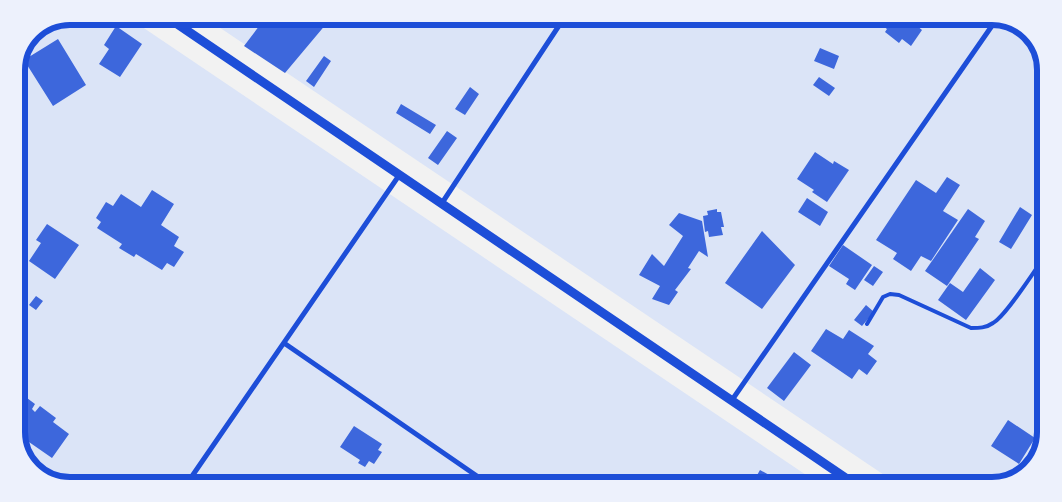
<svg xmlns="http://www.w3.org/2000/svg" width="1062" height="502" font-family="Cabin,sans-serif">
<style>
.green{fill:#dbe4f7}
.building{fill:#3d67dc}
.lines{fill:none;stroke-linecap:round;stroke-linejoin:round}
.service{stroke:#1d4ed8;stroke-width:4}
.minor{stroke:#1d4ed8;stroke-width:5}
.tertiary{stroke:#1d4ed8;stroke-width:9}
.rim{fill:none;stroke:#1d4ed8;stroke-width:6}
</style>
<rect width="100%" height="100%" fill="#f2f2f2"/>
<path class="green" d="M70,16H126L821,485L49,482L26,462L16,436V67L32,32Z
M204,17L1013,20L1036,40L1046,66L1042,453L1022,477L992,486L899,485Z"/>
<path class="building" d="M266,17H332L285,73L244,46Z
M879,20H919L916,25L922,30L911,46L902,39L899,43L885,32L887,29L878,22Z
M116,26L142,44L120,77L99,64L109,49L104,45Z
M58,39L86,85L53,106L24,60Z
M820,48L839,56L834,69L814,61Z
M324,56L331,61L314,87L306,81Z
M819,77L835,88L829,96L813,85Z
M470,87L479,94L465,115L455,109Z
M401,104L436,125L430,134L396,113Z
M447,131L457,138L438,165L428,158Z
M815,152L833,164L834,161L849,170L827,202L812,192L814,190L797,179Z
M947,177L960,185L943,211L958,220L931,261L921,256L911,271L893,259L897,253L876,240L916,180L936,193Z
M152,190L174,204L161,225L179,237L174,246L184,252L174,267L167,263L162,270L136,254L134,257L119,248L122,244L97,228L101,222L96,218L106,202L113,206L121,194L141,207Z
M807,198L828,212L820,226L798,212Z
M1020,207L1032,215L1011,249L999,242Z
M717,209V212H721L724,227H721L723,235L709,237L708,231L705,232L703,216L708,215L707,211Z
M968,209L985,221L975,237L979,239L947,286L925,271Z
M679,213L702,221L708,257L699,251L688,268L691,269L675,290L678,292L669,305L652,299L660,286L639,275L652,254L664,266L683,236L669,225Z
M47,224L79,245L55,279L29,261L41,243L36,240Z
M762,231L795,265L762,309L725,283Z
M843,245L872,265L855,290L846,284L849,279L829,266Z
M874,266L883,272L873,286L864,280Z
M980,268L995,280L966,320L938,300L950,283L963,292Z
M36,296L43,301L36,310L29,305Z
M866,305L874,312L862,326L854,320Z
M826,329L843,339L849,330L874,346L868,354L877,361L867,375L859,369L852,379L811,351Z
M794,352L811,365L784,401L767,388Z
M23,395L35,404L32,409L35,412L40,406L56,418L53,422L69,434L52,458L16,433V405Z
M1008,420L1035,438L1019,464L991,446Z
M354,426L382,444L378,450L382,452L374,464L369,461L365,467L358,463L360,460L340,447Z
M760,470L787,485L752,484Z"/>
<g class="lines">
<path class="service" d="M867,324L883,297L890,294L899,295L971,328C979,328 986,328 993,323C1006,316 1033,272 1044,258"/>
<path class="minor" d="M1007,20L1037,41
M442,203L564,18
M284,343L487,483
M732,400L996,20
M188,482L400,174"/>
<path class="tertiary" d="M167,17L856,485"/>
</g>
<path d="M0 0H1062V502H0ZM70 25H992A45 45 0 0 1 1037 70V432A45 45 0 0 1 992 477H70A45 45 0 0 1 25 432V70A45 45 0 0 1 70 25Z" fill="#edf1fc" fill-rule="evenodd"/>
<path class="rim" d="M70 25H992A45 45 0 0 1 1037 70V432A45 45 0 0 1 992 477H70A45 45 0 0 1 25 432V70A45 45 0 0 1 70 25Z"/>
</svg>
